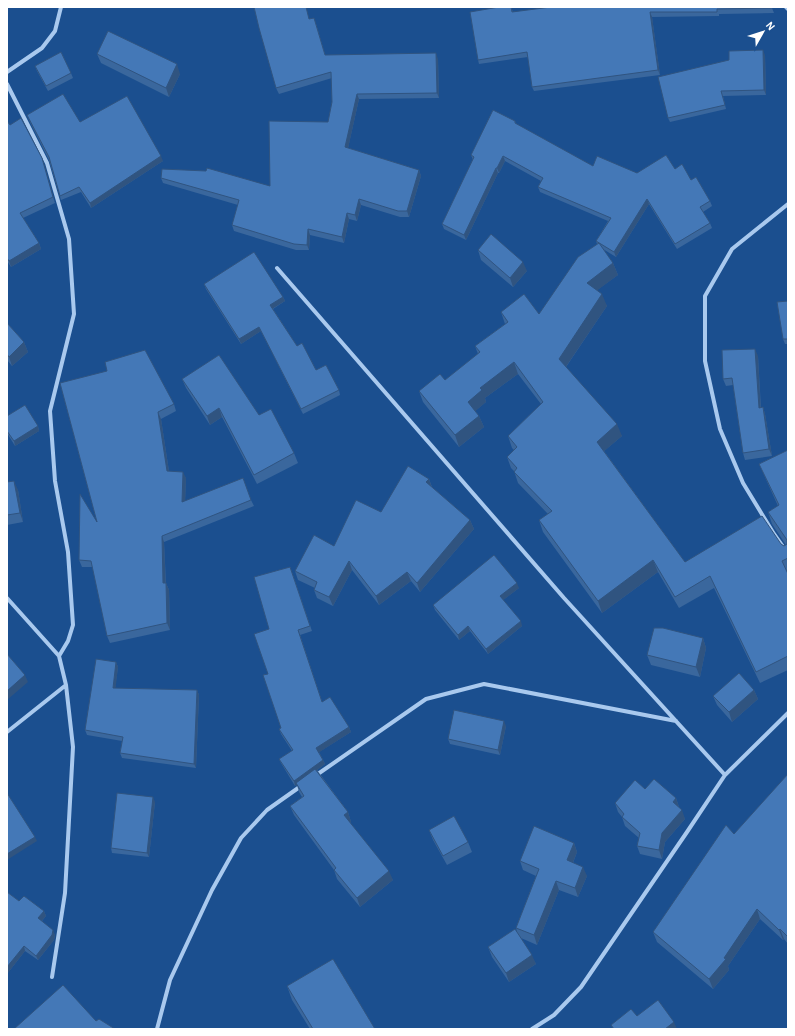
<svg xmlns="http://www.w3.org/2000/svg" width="795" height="1036" font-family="'Alegreya Sans',sans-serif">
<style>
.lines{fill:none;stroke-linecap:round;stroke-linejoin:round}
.minor{stroke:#a9c9ee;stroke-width:4}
.wall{fill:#3a679d}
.shaded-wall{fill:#305480}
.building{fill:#4478b7;stroke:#305480}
</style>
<rect width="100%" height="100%" fill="#1b4f8f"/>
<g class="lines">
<path class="minor" d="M786,7L788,9
M7,72L42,48L55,31L61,7
M7,84L47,163L69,239L74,314L50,411L55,481L68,552L73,625L68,641L59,656
M788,204L732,249L705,296V361L720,429L743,483L774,534L788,554
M277,268L564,598L725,775
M7,598L59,656L66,685L73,747L65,893L52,977
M7,732L66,685
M315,776L426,699L484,684L676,721
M157,1029L170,980L212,890L241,838L267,810L301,786
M532,1029L554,1015L581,987L687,832L725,775L788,713"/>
</g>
<path class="wall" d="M511,7L513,12L772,8L774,13L719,14V16L652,17L660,75L534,91L532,87L528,57L479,64L478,60Z
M310,19L316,24L325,55L438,59L439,98L359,99L348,148L419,170L421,176L409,217H400L361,205L357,221L349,219L344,243L310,235L309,250H296L234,231L232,225L238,205L163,183L161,178L270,186L328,122L332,102V78L279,94L276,88Z
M97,54L180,74L169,97L101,63Z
M765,55L766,95L723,96L726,109L670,122L668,118Z
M35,66L71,73L73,78L48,91L37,71Z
M27,115L80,122L163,161L91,208L81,192L61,200L49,160L29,120Z
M7,121L10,125L42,158L55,203L23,218L39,243L41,249L11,267L7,261Z
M515,121L516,124L593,166L637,173L675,169L691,180L710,201L712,206L703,212L710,223L712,228L677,249L649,204L616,257L603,249L613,263L618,275L597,290L607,306L566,367L622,436L604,451L685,562L781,544L784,546L786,545L772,524L768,512L778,506L764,475L759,464L788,450V572H787L788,574V670L760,683L714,588L679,608L658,572L602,613L543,532L539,520L548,514L518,483L514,471L511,468L507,457L514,450L512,448L508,436L541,404L518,374L485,398L486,402L475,411L479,416L484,427L459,447L423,402L419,391L445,380L478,354L475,346L505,324L501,312L539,314L597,244L596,241L608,221L540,192L538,187L541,181L505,161L499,173H498L466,240L444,229L442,224L473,160L471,155Z
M478,250L527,271L513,287L481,260Z
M204,284L283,297L285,301L273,309L297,346L316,370L339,390L340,395L303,414L261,331L241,344L206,289Z
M788,301V344H785L783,339Z
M7,323L24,342L28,352L12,366L7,360Z
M758,356L761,408L763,407L765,414L772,456L745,460L743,453L733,385L726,386L723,379Z
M182,379L259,415L294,453L298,463L257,484L222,417L210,425L186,388Z
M60,383L174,404L176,411L161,419L169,471L186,478L185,501L251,500L254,506L164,542L166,583L169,590L170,630L110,643L107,636L93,567H82L79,560L97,522Z
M7,416L38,426L39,431L15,446L7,433Z
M429,479L432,487L470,520L474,529L420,592L411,581L379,605L352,570L333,606L317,598L314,590L315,588L298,580L295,571L334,546Z
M7,482L18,490L23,522L7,525Z
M290,567L312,631L300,635L322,702L349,727L351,732L319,752L325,764L317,770L348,812L351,822L350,823L393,880L360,907L337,879L334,870L294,815L290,806L302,797L299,792L297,785L295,786L281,763L279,759L292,751L281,734L279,729L281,728L268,674Z
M519,588L503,600L522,626L488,654L470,631L459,640L435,610L433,605Z
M703,638L706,648L700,677L651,665L647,655Z
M116,662L118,667L115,688L197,690L199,695L196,768L122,758L120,753L122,741L87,735L85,730Z
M754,690L758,699L732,722L717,705L713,696Z
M506,726L500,755L450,744L448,739Z
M788,774V944L784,939L783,940L760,919L728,966L729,970L713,989L657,942L653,932L734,834Z
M676,798L679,807V808L685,819L665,842L662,859L640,854L637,846L639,838L625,826L622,817L618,812L615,803Z
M155,802L149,857L112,853L111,848Z
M429,830L468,842L472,852L447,865L433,840Z
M574,843L577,852L573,863L587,876L578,897L559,890L537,945L521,938L536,964L509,982L492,957L488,947L517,932L516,928L536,876L523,870L520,861Z
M7,892L19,901L44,911L46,916L42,921L55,935L54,940L38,960L25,951L7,974Z
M287,986L375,1029H310L292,1000Z"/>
<path class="shaded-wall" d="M650,12L652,17L660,75L658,70Z
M763,50L765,55L766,95L764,90Z
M436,53L438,59L439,98L437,93Z
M177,64L180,74L169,97L166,88Z
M357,94L359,99L347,153L345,147Z
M161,156L163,161L91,208L90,203Z
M503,156L505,161L499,173L497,168Z
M42,158L44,164L55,203L53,197Z
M496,168L498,173L466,240L464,235Z
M419,170L421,176L409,217L407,211Z
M359,199L361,205L357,221L355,215Z
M647,199L649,204L616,257L614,252Z
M347,213L349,219L344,243L342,237Z
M308,229L310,235L309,250L307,245Z
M39,243L41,249L11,267L9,261Z
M523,262L527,271L513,287L510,278Z
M613,263L618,275L591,295L587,283Z
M602,294L607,306L563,371L559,359Z
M283,297L285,301L272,309L270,305Z
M259,327L261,331L241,344L239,339Z
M24,342L28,352L12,366L9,357Z
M755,349L758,356L761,415L759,408Z
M514,362L518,374L485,398L486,402L472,414L468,402L480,388Z
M763,407L765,414L772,456L769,449Z
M219,408L222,417L210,425L207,416Z
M158,412L161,419L170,478L167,471Z
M479,416L484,427L459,447L455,435Z
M617,424L622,436L602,453L597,442Z
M38,426L39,431L15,446L14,441Z
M183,472L186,478L185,509L182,502Z
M429,479L432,488L426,482Z
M14,481L18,490L23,522L20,513Z
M470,520L474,529L420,592L417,583Z
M162,536L164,542L166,590L163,583Z
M653,560L658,572L602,613L598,601Z
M349,561L352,570L333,606L329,597Z
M407,572L411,581L379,605L376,596Z
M166,583L169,590L170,630L167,623Z
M517,583L519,588L502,601L500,596Z
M521,621L522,626L488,654L486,649Z
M468,626L470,631L459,640L458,635Z
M703,638L706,648L700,677L696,667Z
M116,662L118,667L115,693L113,688Z
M25,675L28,682L7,700V691Z
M197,690L199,695L196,768L194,764Z
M754,690L758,699L732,722L729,712Z
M504,721L506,726L500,755L498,750Z
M349,727L351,732L318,753L316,748Z
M323,760L325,764L297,785L296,783L297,785L295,786L294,781Z
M153,797L155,802L149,857L147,853Z
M676,798L679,807L676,811L673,802Z
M682,810L685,819L665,842L662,859L659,850L662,833Z
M348,812L351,822L348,824L344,815Z
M35,837L37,841L7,860V854Z
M574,843L577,852L570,870L567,860Z
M583,867L587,876L578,897L575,888Z
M389,871L393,880L360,907L357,898Z
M556,881L559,890L537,945L534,935Z
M757,909L760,919L728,966L729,970L713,989L709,979Z
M44,911L46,916L40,923L38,918Z
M780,929L784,939L783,940L779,930Z
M53,930L55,935L54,940L38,960L36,956Z
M24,946L25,951L7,974V967Z
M532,955L536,964L509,982L506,973Z
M674,1022L677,1029H665Z"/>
<path class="building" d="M254,7H306L309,19L314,18L325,55L436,53L437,93L357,94L345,147L419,170L407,211H398L359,199L355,215L347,213L342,237L308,229L307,245L294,244L232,225L239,200L161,178L162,169L206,171L207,168L270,186L269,121L328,122L332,102L331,72L276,88L259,28Z
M499,7H511L512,12L551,7H772V8L717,9V12H650L658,70L532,87L527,52L478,60L470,12Z
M108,31L177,64L166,88L97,54Z
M763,50L764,90L721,91L725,105L668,118L658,77L729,60V51Z
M61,52L71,73L46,86L35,66Z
M63,94L80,122L127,96L161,156L90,203L79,187L60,196L49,157L27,115Z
M493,110L515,121V123L593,166L597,156L637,173L666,155L675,169L682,164L691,180L696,177L710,201L700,207L710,223L675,244L647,199L614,252L596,241L611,218L538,187L543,178L503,156L497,168H496L464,235L442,224L474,157L471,155Z
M21,118L42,158L53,197L20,213L39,243L9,261L7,258V121L10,125Z
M491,234L523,262L510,278L478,250Z
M599,243L613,263L587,283L602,294L559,359L617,424L597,442L685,562L762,516L781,544L784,546L787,544V540L768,512L779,505L759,464L788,450V558L782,561L788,574V656L756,672L710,576L675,597L653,560L598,601L539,520L552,511L514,472L517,468L507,457L517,447L508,436L543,402L514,362L480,388L482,390L468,402L479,416L455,435L419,391L440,374L445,380L480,352L475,346L508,322L501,312L524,294L539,314L578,257Z
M254,252L283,297L270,305L297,346L302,343L316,370L326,365L339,390L301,409L259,327L239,339L204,284Z
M788,301V339H783L777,302Z
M7,323L24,342L9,357L7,354Z
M755,349L759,408L763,407L769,449L743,453L732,378L723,379L722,350Z
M145,350L174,404L158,412L167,471L183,472L182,502L243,478L251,500L162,536L163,583H166L167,623L107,636L91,561L79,560L80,494L97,522L60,383L107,371L105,362Z
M219,355L259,415L271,409L294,453L254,475L219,408L207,416L182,379Z
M25,405L38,426L14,441L7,431V416Z
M408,466L429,479L426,482L470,520L417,583L407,572L376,596L349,561L329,597L314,590L317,582L295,571L314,535L334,546L356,500L381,512Z
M14,481L20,513L7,515V482Z
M494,555L517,583L500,596L521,621L486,649L468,626L458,635L433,605Z
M290,567L310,626L298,630L322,702L330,697L349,727L316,748L323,760L294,781L279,759L293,750L279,729L281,728L263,675L268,674L254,634L269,629L254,577Z
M654,628H663L703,638L696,667L647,655Z
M7,654L25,675L7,691Z
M96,659L116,662L113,688L197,690L194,764L120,753L123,737L85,730Z
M739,673L754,690L729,712L713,696Z
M454,710L504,721L498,750L448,739Z
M315,769L348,812L344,815L389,871L357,898L334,870L336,868L290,806L304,796L296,783Z
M788,774V937L780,929L779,930L757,909L724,958L726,959L709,979L653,932L726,825L734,834Z
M654,779L676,798L673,802L682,810L662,833L659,850L637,846L640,833L622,817L624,814L615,803L635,780L645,789Z
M7,793L35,837L7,854Z
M117,793L153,797L147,853L111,848Z
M454,816L468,842L443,856L429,830Z
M534,826L574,843L567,860L583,867L575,888L556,881L534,935L516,928L539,869L520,861Z
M7,892L19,901L24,896L44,911L38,918L53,930L52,935L36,956L24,946L7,967Z
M515,929L532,955L506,973L488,947Z
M333,959L375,1029H313L287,986Z
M63,985L96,1021L99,1019L115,1029H14Z
M658,1000L674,1022L665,1029H614L611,1025L631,1009L637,1016Z"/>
<rect width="795" height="1036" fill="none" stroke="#ffffff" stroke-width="16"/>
<g transform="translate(763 32) rotate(51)" stroke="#1b4f8f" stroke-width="3" paint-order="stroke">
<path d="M0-3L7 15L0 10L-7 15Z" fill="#ffffff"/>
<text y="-6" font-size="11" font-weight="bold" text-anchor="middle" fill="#ffffff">N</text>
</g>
</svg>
